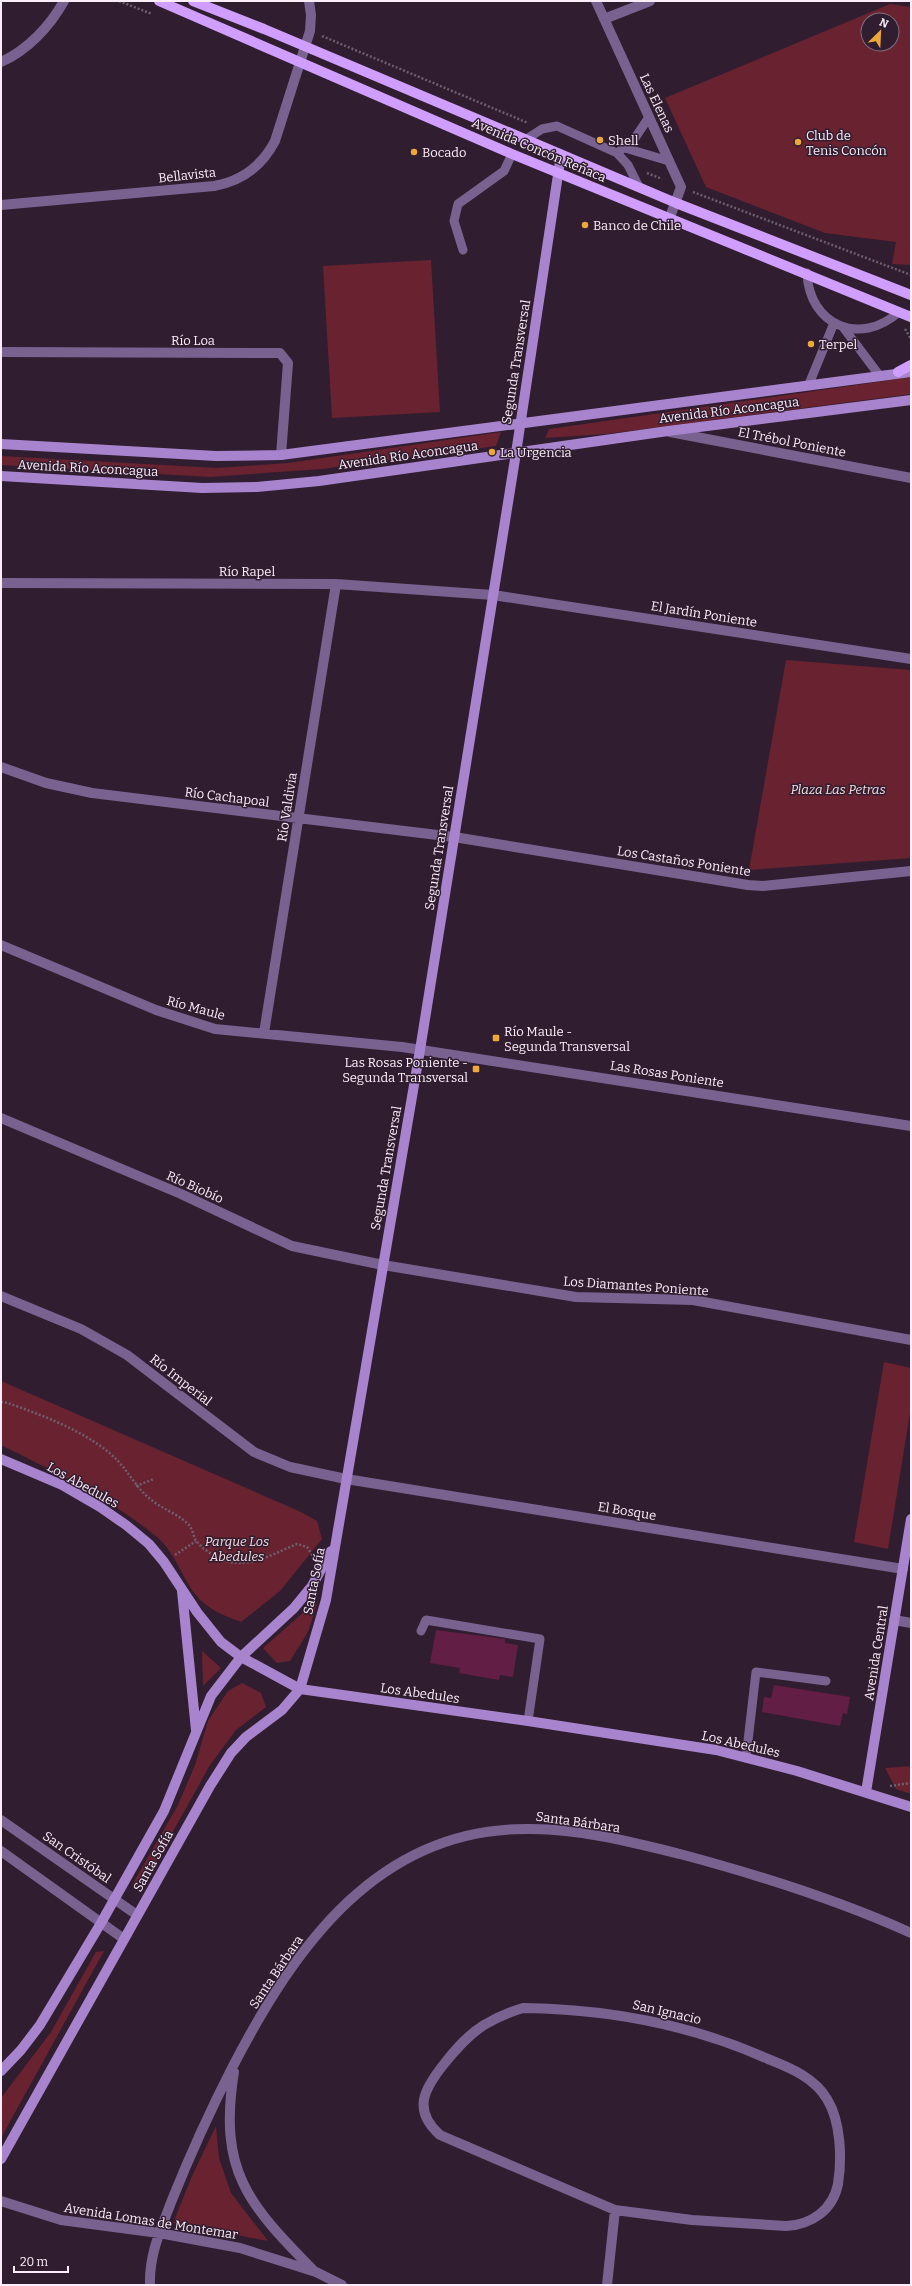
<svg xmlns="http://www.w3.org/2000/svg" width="912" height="2286" font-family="Bitter,serif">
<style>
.green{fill:#692230;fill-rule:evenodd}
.building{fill:#621e44}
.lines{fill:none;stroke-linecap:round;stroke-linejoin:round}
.path{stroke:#6f5e6e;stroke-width:2.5;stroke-dasharray:2 2;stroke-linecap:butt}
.lane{stroke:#796290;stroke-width:9}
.street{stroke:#796290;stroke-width:10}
.secondary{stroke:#a984ce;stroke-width:10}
.primary{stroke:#cf9eff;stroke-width:10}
.poi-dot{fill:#eaaa39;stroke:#301d2f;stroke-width:1.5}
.labels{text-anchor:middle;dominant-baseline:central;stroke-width:3;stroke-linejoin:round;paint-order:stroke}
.street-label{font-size:13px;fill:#fbedfa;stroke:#301d2f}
.poi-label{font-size:13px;fill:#fbedfa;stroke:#301d2f;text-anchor:start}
.park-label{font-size:13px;font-style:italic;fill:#f6dddf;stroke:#301d2f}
</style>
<rect width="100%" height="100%" fill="#301d2f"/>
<path class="green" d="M890,4L911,7V265L892,264L896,242L825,233L706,187L665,98ZM868,20H892V44H868Z
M431,260L440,412L332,418L323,266Z
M905,378H911V394L606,434L545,438L549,429Z
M501,432L496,446L322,469L210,477L1,465V456L217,468L288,463Z
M786,660L911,670V858L749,870Z
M884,1362L911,1368V1407L888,1549L854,1542Z
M1,1381L301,1512L317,1521L322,1539L280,1591L241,1622C225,1616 206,1609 195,1594C182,1577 175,1553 158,1538C111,1499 55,1472 1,1445Z
M317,1604L308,1632L290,1661L277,1663L263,1648L312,1605Z
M202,1651L221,1668L203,1686Z
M242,1683L261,1693L266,1707L236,1730L210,1765L141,1889L132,1885L178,1805L195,1765L208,1721L228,1691Z
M911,1766V1794L896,1789L885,1768Z
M104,1951L1,2138V2098L51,2032L96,1952Z
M216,2126L219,2158L231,2193L268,2241L173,2223L192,2176Z"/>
<path class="building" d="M436,1630L505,1639V1643L518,1645L513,1677L500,1675L499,1680L459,1673L460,1668L430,1663Z
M774,1685L850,1697L847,1714L843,1713L840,1726L762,1712L764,1697L771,1698Z"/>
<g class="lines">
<path class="path" d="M119,1L152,14
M322,36L528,123
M647,173L662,179
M693,192L911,275
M905,329L911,339
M1,1402L8,1403C44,1416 91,1433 118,1461C129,1473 136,1487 149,1498C160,1508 176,1513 187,1523C192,1527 193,1534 195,1539C201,1549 219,1560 230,1562C253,1567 277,1552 297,1544L307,1547L313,1556
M136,1486L154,1479
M175,1555L196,1541
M890,1786L911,1783"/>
<path class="lane" d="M525,140L542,129L557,126L617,153L628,165L639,187
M625,148L669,161
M617,153L633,141L649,117
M463,250L454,221L458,204L504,171L512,154
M807,273C809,325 860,347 899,312
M843,327L879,375
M809,384L834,323
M421,1631L426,1620L540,1639L528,1721
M746,1758L756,1672L826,1681"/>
<path class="street" d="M596,1L681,187L670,217
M604,19L650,1
M1,62C28,50 50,26 64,1
M1,205L214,186C242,181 262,166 275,141L310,31L311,15L309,1
M1,352L280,353L288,363L281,455
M670,432L911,478
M1,583L336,584L493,595L911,659
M1,767L46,783L92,793L454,837L748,885L763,886L911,871
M1,945L156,1010L215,1029L402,1047L911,1126
M264,1033L336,584
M1,1118L181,1194L292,1246L383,1265L576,1297L693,1300L911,1340
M1,1296L81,1329L127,1355L254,1452L290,1467L346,1479L903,1569
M894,1620L911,1623
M1,1820L137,1915
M1,1851L124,1939
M523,2008C608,2009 690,2024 768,2059C790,2068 814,2077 827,2099C841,2122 842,2158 838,2184C833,2210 811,2225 786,2226L692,2220L615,2210L440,2135C412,2110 424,2089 444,2064C456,2049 468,2035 484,2025C496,2018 509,2012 523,2008Z
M234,2072C218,2171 248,2204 314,2271
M1,2201L61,2220L159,2233L240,2248L316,2272L342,2285
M150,2285C149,2254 161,2229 172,2200C190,2155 210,2111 232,2068C295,1946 379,1826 531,1829C581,1829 632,1842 680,1854C759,1875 836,1899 911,1933
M607,2285L615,2210"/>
<path class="secondary" d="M1,444L216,456L281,455L911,372
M1,476L202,488L257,487L319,481L668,431L911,400
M1,1459L62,1485L100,1507L126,1525L149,1544L164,1562L197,1612L221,1642L241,1657L300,1689L528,1721L716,1750L797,1771L911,1807
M182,1591L196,1730
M866,1792L911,1519
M1,2071L21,2050L40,2025L101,1923L164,1811L211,1696L241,1657L294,1608L312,1586L331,1551
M1,2159L210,1786L231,1753L246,1737L282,1710L300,1689L326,1600L420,1050L516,453L561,155"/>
<path class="primary" d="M159,1L512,154L911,317
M193,1L264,29L676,203L911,295
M898,372L911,365"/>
</g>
<g class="poi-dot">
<circle cx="600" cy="140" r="4"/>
<circle cx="798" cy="142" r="4"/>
<circle cx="414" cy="152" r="4"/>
<circle cx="585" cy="225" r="4"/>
<circle cx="811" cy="344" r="4"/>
<circle cx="492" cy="452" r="4"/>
<rect x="492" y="1034" width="8" height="8" rx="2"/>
<rect x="472" y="1065" width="8" height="8" rx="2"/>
</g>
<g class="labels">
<g class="street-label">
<text transform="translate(657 103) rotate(65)">Las Elenas</text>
<text transform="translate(539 150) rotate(23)">Avenida Concón Reñaca</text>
<text transform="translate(187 175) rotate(-6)">Bellavista</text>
<text x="193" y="340">Río Loa</text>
<text transform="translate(516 362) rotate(-81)">Segunda Transversal</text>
<text transform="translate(729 410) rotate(-7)">Avenida Río Aconcagua</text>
<text transform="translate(792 442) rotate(11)">El Trébol Poniente</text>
<text transform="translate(408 455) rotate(-8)">Avenida Río Aconcagua</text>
<text transform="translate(88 468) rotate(3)">Avenida Río Aconcagua</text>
<text x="247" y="571">Río Rapel</text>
<text transform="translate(704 614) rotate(9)">El Jardín Poniente</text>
<text transform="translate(227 797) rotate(7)">Río Cachapoal</text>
<text transform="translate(287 807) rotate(-81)">Río Valdivia</text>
<text transform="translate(439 848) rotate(-81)">Segunda Transversal</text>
<text transform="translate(684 861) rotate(9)">Los Castaños Poniente</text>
<text transform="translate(196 1008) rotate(15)">Río Maule</text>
<text transform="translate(667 1074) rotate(9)">Las Rosas Poniente</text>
<text transform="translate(386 1168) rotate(-80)">Segunda Transversal</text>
<text transform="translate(195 1187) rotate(24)">Río Biobío</text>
<text transform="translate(636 1286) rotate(4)">Los Diamantes Poniente</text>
<text transform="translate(181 1380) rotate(38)">Río Imperial</text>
<text transform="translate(83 1485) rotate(29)">Los Abedules</text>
<text transform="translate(627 1511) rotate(9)">El Bosque</text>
<text transform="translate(314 1581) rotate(-79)">Santa Sofía</text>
<text transform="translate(876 1653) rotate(-81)">Avenida Central</text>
<text transform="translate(420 1693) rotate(8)">Los Abedules</text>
<text transform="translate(741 1744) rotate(13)">Los Abedules</text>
<text transform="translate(578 1822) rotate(8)">Santa Bárbara</text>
<text transform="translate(77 1857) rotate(35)">San Cristóbal</text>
<text transform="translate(153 1861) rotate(-61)">Santa Sofía</text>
<text transform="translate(276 1972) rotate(-56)">Santa Bárbara</text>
<text transform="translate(667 2012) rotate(13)">San Ignacio</text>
<text transform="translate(151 2221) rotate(9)">Avenida Lomas de Montemar</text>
</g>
<g class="poi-label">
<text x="806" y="135">Club de<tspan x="806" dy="15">Tenis Concón</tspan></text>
<text x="608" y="140">Shell</text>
<text x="422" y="152">Bocado</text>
<text x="593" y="225">Banco de Chile</text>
<text x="819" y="344">Terpel</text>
<text x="500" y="452">La Urgencia</text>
<text x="504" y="1031">Río Maule -<tspan x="504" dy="15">Segunda Transversal</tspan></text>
<text x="468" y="1062" text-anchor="end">Las Rosas Poniente -<tspan x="468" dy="15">Segunda Transversal</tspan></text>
</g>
<g class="park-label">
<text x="838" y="789">Plaza Las Petras</text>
<text x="237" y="1541">Parque Los<tspan x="237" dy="15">Abedules</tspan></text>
</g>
</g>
<rect width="912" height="2286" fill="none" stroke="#fbedfa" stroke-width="4"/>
<g transform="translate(880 32) rotate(24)"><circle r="19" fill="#301d2f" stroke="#817080"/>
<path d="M0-3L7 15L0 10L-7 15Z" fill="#eaaa39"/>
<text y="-6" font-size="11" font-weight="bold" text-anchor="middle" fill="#fbedfa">N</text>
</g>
<path d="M14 2266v6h54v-6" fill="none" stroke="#fbedfa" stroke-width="2"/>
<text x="20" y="2266" font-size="12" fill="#fbedfa" stroke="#301d2f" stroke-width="3" paint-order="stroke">20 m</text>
</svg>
